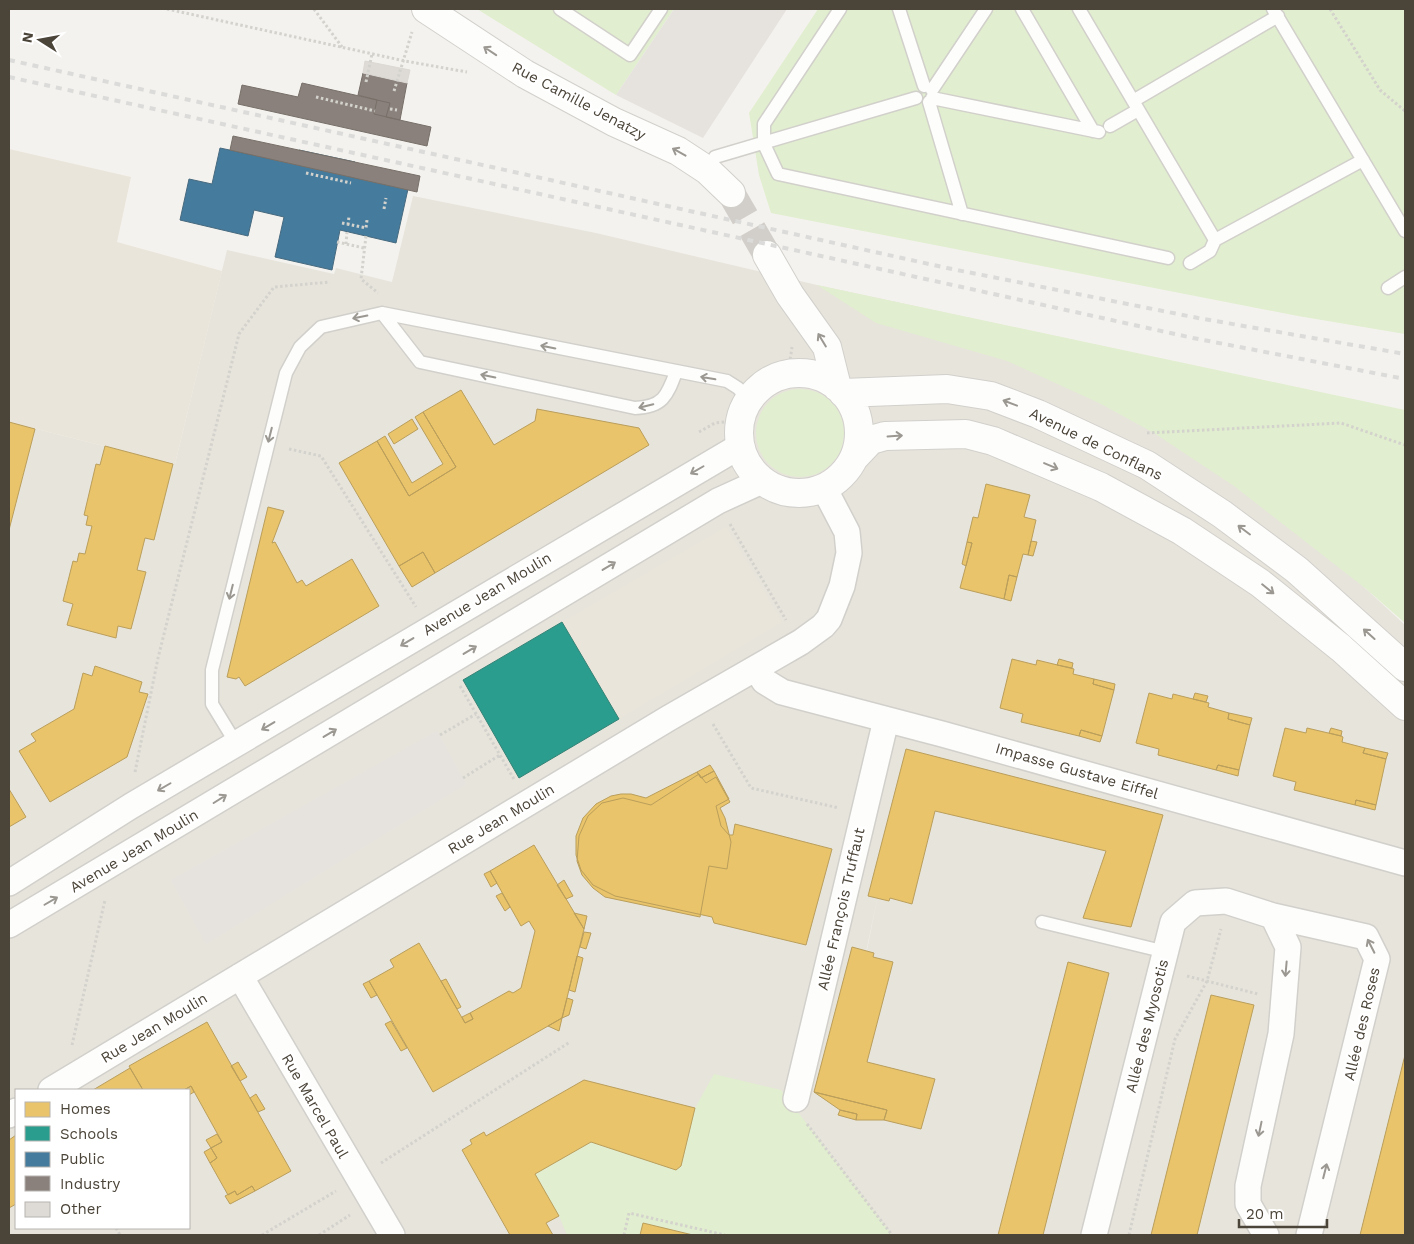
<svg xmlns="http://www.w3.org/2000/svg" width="1414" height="1244" font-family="'Work Sans',sans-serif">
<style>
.residential{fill:#e7e4dc;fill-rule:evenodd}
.education{fill:#eae5da}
.green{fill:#e1eecf}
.parking{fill:#e6e3df}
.homes{fill:#e9c46a;stroke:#ba9e5b}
.schools{fill:#2a9d8f;stroke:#348275}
.public{fill:#457b9d;stroke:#476a7f}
.industry{fill:#8a817c;stroke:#776f68}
.building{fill:#dedbd6;stroke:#dcd9d4}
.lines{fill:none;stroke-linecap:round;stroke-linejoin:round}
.tertiary-tunnel{stroke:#d2cfca;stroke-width:28;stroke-dasharray:28 14;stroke-linecap:butt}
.service-casing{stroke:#d2d0cb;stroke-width:15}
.minor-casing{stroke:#d2d0cb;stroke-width:28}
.tertiary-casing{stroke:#d2d0cb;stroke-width:30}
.path{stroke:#d3d2cc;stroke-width:3;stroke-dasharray:2.5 2.5;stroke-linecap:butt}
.service{stroke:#fdfdfc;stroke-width:12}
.minor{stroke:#fdfdfc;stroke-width:25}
.tertiary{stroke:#fdfdfc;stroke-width:28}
.rail{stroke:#dbdbda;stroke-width:4;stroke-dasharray:6 6;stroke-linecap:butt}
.oneway{stroke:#9b9791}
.labels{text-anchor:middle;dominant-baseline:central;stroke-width:5;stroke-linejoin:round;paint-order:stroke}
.street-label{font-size:15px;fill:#4b4439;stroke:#fff}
</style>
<rect width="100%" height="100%" fill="#f4f2ee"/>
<path class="residential" d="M413,196L596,233L817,285L1263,381L1365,588L1405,625V1235H9V422L175,464L227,250L334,274L336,268L392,282ZM878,895L836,1104L834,1105ZM16,1090H189V1228H16ZM602,1145L681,1166L748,1172L676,1170Z"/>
<path class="education" d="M9,149L131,177L117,242L222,271L175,464L9,422Z
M726,527L782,622L519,778L463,680Z"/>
<path class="green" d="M477,9H674L616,95Z
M818,9H1405V334L1298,316L771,213L759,175L749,113Z
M817,285L1405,410V623L1365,588L1234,486L1154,433L1099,403L1007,361L876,323Z
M756 433a44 44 0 1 1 88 0a44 44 0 1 1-88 0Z
M714,1074L781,1090L892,1235H693L643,1223L640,1235H567L559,1216L535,1174L591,1142L676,1170L681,1166L695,1108Z"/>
<path class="parking" d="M674,9H787L703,138L616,95Z
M437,731L466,784L206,944L171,880Z"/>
<path class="homes" d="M461,390L494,445L535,421L537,409L639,428L649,445L435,573L423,552L399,566L339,463L377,441L409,496L456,467L423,412Z
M423,412L456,467L409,496L377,441L385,436L412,483L443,464L415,417Z
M412,419L418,429L394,444L388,434Z
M9,422L35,429L9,530Z
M105,446L173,464L154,540L145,538L137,570L146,572L131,629L118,626L116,638L67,625L73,604L63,601L73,561L77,562L79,553L85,554L92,526L86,525L88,516L84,515L96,464L100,465Z
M986,484L1030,495L1024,517L1036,520L1028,555L1023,554L1017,577L1009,575L1004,599L960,588L972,543L967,542L973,517L978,518Z
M268,507L284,511L272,543L275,542L297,583L302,580L306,586L352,559L379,606L245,686L239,677L236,679L227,677Z
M1031,541L1037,542L1033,556L1028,555Z
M967,542L972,543L966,566L962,564Z
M423,552L435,573L412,587L399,566Z
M1009,575L1017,577L1011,601L1004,599Z
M1012,659L1036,665L1037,660L1074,669L1073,674L1094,679L1093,684L1114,690L1102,736L1081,730L1079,736L1021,722L1023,714L1000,708Z
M1059,659L1073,663L1072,668L1057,665Z
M95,666L142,682L139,692L148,694L127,757L50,802L19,751L36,741L31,734L74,709L83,673L92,676Z
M1094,679L1115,684L1114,690L1093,684Z
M1149,693L1172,699L1173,694L1209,703L1208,707L1229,713L1228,719L1250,725L1239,770L1218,765L1216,770L1158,755L1159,749L1136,743Z
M1195,693L1208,696L1206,702L1193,699Z
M1229,713L1252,718L1250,725L1228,719Z
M1285,728L1306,733L1307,728L1341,736L1343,737L1342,742L1365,748L1363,753L1386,759L1376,805L1356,800L1355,805L1294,790L1296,782L1273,776Z
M1331,728L1342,731L1341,736L1329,733Z
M1081,730L1102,736L1100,742L1079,736Z
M1365,748L1388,753L1386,759L1363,753Z
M906,749L1163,815L1131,927L1083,918L1106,851L935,811L912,904L890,898L889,901L868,896Z
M710,765L714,771L701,778L697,772Z
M1218,765L1239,770L1238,776L1216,770Z
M714,771L729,799L716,806L721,826L729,835H733L735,824L832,849L806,945L714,923L712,917L615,896L593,885L581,870L576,855V836L583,818L596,804L611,796L621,794H631L646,798L697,772L701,778Z
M699,774L706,783L716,777L730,802L720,808L725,818L731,842L727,869L709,866L700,917L605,897L593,888L582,875L577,861L579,836L588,816L602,803L623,798L651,805Z
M9,789L26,817L9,827Z
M1356,800L1376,805L1375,810L1355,805Z
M534,845L584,929L562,1018L433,1092L369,981L394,967L390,960L419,943L465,1023L473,1019L470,1013L509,991L513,993L521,988L535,931L529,921L521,926L490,871Z
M490,871L497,883L491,887L484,874Z
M564,880L573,896L566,899L557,885Z
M502,893L510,907L505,911L496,896Z
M574,913L587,916L584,929Z
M584,932L591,933L586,949L580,947Z
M852,947L874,953L873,957L893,962L867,1062L935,1079L921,1129L884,1120L887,1110L814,1092Z
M577,956L583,958L575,992L569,990Z
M1068,962L1109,973L1043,1235H998Z
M446,979L461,1007L457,1009L441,981Z
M369,981L377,995L371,998L363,984Z
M1211,995L1254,1005L1197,1235H1151Z
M567,998L573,1000L569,1015L562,1018Z
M470,1013L473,1019L465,1023L462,1017Z
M562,1018L559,1031L548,1026Z
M391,1021L407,1048L401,1051L385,1024Z
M207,1022L291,1171L255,1191L252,1186L237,1195L235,1191L228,1195L210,1163L217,1158L211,1148L222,1142L191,1086L184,1090H143L129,1066Z
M1405,1055V1235H1360Z
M238,1062L247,1077L240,1081L231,1066Z
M130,1068L143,1090H93Z
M584,1080L695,1108L681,1166L676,1170L591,1142L535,1174L559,1216L546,1223L553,1235H510L462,1150L472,1144L470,1140L484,1132L486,1136Z
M191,1086L194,1092L189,1095V1090H184Z
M814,1092L887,1110L884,1120H856L857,1114L840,1110Z
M256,1094L265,1109L258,1112L250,1098Z
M840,1110L857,1114L856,1120L838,1115Z
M217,1134L222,1142L211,1148L206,1140Z
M16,1135V1204L9,1208V1140Z
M211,1148L217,1158L210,1163L204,1152Z
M252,1186L255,1191L230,1204L225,1196L235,1191L237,1195Z
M643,1223L693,1235H640Z"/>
<path class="schools" d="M562,622L619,719L519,778L463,680Z"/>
<path class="public" d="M220,148L296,164L299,150L355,162L352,177L408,189L396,243L340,230L332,270L275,257L284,217L254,210L248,236L180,220L189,179L212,184Z"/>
<path class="industry" d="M363,73L407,83L400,120L374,114L377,100L358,95Z
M302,83L390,103L386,117L431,127L427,146L238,104L242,85L298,97Z
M233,136L420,176L417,192L230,150Z"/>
<path class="building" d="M365,61L410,70L407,83L363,73Z"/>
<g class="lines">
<path class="tertiary-tunnel" d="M731,193L767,255"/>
<g class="service-casing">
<path id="service" d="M560,9L630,55L661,9
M840,9L764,124V144L778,174L1168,258
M899,9L924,86
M1022,9L1093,131
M1079,9L1215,240L1363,160
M1273,9L1405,231
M932,90L986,9
M932,98L1099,132
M1133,101L1278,16
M929,102L962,214
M1110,126L1138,110
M715,157L916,98
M1190,263L1210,251L1215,240
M1388,288L1405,277
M382,313L420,362L635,408C663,407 667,396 676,372
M237,745L212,704V670L286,373L300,347L321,327L382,313L727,381L738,388L749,400
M1042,922L1166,952"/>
</g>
<g class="minor-casing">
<path id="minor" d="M757,669L764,681L782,692L942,734L1405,863
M9,883L131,806L740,446
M9,925L718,501L762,481
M240,976L392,1235
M51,1090L669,718L801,642L823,626L829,619L842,586L849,553L847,532L824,488
M796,1099L886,720
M9,1115L16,1111
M1094,1235L1173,922L1195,903L1226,901L1273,916
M1266,1235L1248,1204V1186L1281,1034L1288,947L1273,916L1366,937L1377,959L1309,1235"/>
</g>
<g class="tertiary-casing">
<path id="tertiary" d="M426,9L525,74L614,122L678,151L707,170L731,193
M767,255L790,295L827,347L837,387
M739 433a60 60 0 1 1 120 0a60 60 0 1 1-120 0Z
M843,393L947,389L991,396L1038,414L1147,465L1222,514L1297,570L1405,667
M854,458L871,440L885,436L966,434L993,441L1101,487L1182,531L1260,583L1341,648L1405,706"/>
</g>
<path class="path" d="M167,9L405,61L467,72
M314,9L342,47
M1330,9L1380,90L1405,111
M366,82L372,54
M394,91L412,32
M316,97L375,111
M390,109L397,110
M306,173L351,183
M384,209L386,198
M342,223L366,228L367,220
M348,225L349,216
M366,236L361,279L378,293
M337,242L364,248
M346,244L347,232
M788,374L792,347
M699,432L715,423L725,422
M1147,433L1341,423L1405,445
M289,449L321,456L416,607
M730,524L786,620
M460,686L515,781
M713,724L751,788L839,808
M440,735L476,714
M135,772L158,658L239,334L274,287L330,282
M463,778L500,755
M1187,976L1258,994
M72,1045L105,900
M807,1124L892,1235
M381,1163L570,1042
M116,1228L120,1235
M262,1235L336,1191
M319,1235L350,1215
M624,1235L629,1213L725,1235
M1129,1235L1175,1039L1207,981L1221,929"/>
<use href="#service" class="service"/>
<use href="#minor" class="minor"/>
<use href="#tertiary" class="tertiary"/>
<path class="rail" d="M9,60L947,268L1198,318L1405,354
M9,77L1193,338L1405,379"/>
</g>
<defs><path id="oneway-shaft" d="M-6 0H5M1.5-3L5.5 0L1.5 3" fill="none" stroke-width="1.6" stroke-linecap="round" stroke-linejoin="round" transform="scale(1.25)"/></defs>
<g class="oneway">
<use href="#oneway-shaft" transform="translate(490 51) rotate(-146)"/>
<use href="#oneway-shaft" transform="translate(679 152) rotate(-151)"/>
<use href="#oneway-shaft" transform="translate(360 317) rotate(169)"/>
<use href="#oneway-shaft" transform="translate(822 340) rotate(-121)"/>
<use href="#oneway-shaft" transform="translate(548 347) rotate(-169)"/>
<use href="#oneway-shaft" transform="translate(488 376) rotate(-168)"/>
<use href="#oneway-shaft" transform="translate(708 378) rotate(-170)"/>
<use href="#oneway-shaft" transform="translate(1010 403) rotate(-159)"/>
<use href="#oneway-shaft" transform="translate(646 406) rotate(167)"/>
<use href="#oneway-shaft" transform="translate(270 435) rotate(104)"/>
<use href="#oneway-shaft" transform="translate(895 436) rotate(-4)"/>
<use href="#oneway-shaft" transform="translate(1051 466) rotate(23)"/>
<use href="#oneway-shaft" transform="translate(697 470) rotate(150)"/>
<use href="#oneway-shaft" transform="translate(1244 530) rotate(-143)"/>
<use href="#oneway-shaft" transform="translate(609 566) rotate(-31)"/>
<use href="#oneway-shaft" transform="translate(1268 589) rotate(39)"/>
<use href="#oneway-shaft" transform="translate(231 592) rotate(104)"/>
<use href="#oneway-shaft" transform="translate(1369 634) rotate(-138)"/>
<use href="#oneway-shaft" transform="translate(407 642) rotate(149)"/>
<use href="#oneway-shaft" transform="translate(470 650) rotate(-31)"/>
<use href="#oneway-shaft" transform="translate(268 726) rotate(149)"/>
<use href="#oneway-shaft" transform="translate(330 733) rotate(-31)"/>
<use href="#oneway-shaft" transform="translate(164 787) rotate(150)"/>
<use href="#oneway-shaft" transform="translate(220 799) rotate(-32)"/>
<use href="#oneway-shaft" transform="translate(51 901) rotate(-30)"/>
<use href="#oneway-shaft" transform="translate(1371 946) rotate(-117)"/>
<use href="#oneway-shaft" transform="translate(1286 969) rotate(95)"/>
<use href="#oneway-shaft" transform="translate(1260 1129) rotate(102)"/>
<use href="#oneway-shaft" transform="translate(1325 1171) rotate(-76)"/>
</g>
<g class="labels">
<g class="street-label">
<text transform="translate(579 101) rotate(28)">Rue Camille Jenatzy</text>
<text transform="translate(1096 444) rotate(26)">Avenue de Conflans</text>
<text transform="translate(487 594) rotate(-31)">Avenue Jean Moulin</text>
<text transform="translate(1077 771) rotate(16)">Impasse Gustave Eiffel</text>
<text transform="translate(501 819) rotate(-31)">Rue Jean Moulin</text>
<text transform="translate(134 851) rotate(-31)">Avenue Jean Moulin</text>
<text transform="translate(841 909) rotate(-77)">Allée François Truffaut</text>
<text transform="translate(1362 1024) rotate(-77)">Allée des Roses</text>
<text transform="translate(1147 1026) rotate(-76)">Allée des Myosotis</text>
<text transform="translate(154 1028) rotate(-31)">Rue Jean Moulin</text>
<text transform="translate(315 1106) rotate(60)">Rue Marcel Paul</text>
</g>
</g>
<rect width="1414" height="1244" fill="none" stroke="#4b4439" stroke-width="20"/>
<rect x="15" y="1089" width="175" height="140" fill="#ffffff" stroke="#b7b4b0"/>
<rect x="25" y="1102" width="25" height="15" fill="#e9c46a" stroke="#b7b4b0"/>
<text x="60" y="1114" font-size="15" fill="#4b4439">Homes</text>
<rect x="25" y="1126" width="25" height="15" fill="#2a9d8f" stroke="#b7b4b0"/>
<text x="60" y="1139" font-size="15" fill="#4b4439">Schools</text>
<rect x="25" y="1152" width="25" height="15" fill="#457b9d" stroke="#b7b4b0"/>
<text x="60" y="1164" font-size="15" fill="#4b4439">Public</text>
<rect x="25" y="1176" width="25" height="15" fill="#8a817c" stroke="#b7b4b0"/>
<text x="60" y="1189" font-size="15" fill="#4b4439">Industry</text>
<rect x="25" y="1202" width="25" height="15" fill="#dedbd6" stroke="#b7b4b0"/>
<text x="60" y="1214" font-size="15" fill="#4b4439">Other</text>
<g transform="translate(40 40) rotate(281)" stroke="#ffffff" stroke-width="4" paint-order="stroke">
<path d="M0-4L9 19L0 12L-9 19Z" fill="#4b4439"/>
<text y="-8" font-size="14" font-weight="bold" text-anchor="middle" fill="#4b4439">N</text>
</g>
<path d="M1239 1219v8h88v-8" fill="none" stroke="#4b4439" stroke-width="2.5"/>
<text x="1246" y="1219" font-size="15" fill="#4b4439" stroke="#ffffff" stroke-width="4" paint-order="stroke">20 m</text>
</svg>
